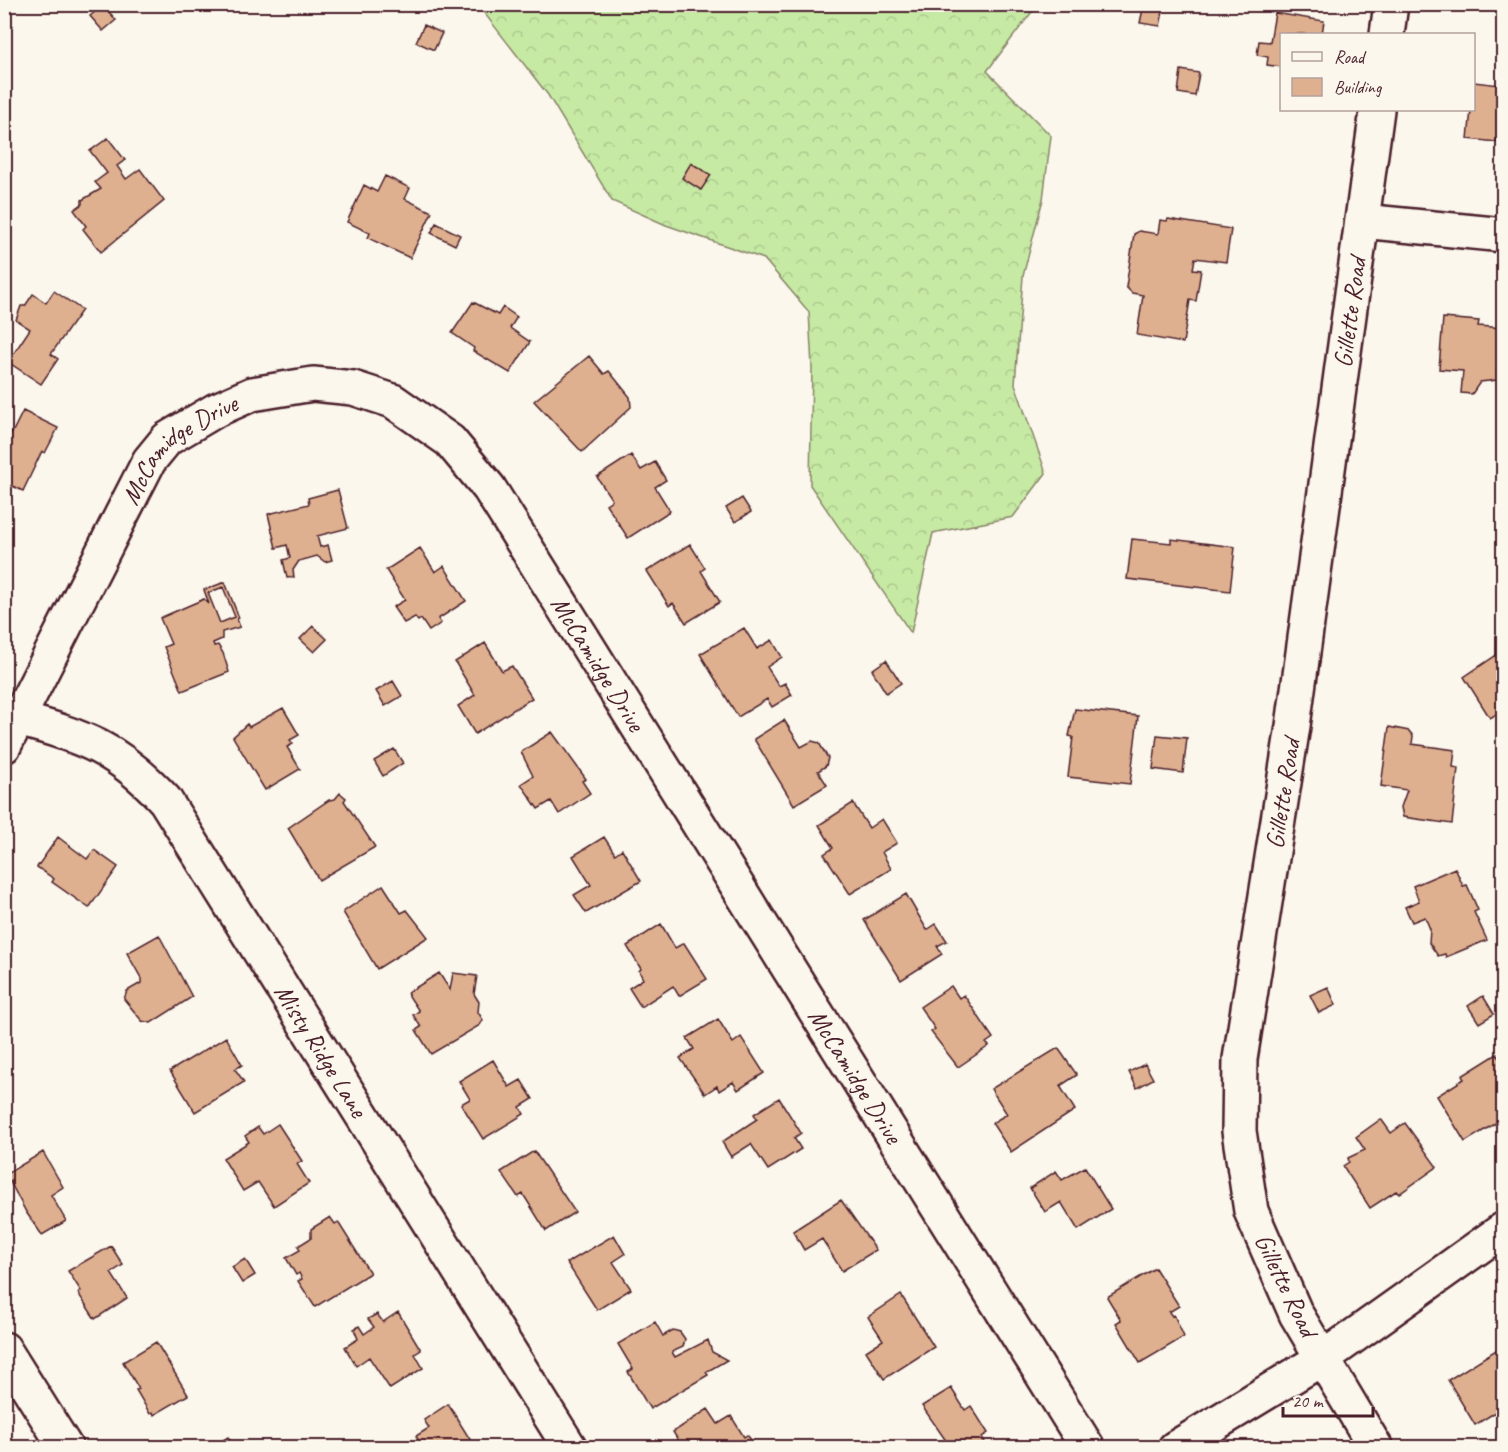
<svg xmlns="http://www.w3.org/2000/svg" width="1508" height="1452" font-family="Caveat,sans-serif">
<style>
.forest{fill:url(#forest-crowns);stroke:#888468;stroke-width:1.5}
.building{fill:#deb08f;stroke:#4a1f2b;stroke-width:1.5;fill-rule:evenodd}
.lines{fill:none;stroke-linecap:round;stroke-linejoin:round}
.minor-casing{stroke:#4a1f2b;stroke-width:38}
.minor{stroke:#fbf7ec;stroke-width:33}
.labels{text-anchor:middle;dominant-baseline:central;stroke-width:4.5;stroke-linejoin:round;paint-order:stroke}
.street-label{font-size:26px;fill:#4a1f2b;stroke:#fbf7ec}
</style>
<defs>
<pattern id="forest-crowns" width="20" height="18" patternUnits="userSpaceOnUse" patternTransform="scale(1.5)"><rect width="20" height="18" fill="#c6eaa4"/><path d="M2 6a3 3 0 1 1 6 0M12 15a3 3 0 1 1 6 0" fill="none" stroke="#acc88d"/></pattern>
</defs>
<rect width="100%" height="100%" fill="#fbf7ec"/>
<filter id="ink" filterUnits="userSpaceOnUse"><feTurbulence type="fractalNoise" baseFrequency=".0167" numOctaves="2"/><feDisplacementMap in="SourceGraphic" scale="12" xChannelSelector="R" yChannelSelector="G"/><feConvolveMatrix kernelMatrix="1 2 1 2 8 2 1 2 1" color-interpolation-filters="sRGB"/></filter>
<g filter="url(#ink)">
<path class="forest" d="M478,5H1043L1031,13L987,71L1051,136L1043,199L1023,276L1015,384L1046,473L1013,517L933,533L911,633L810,485L812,367L809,312L764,259L666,225L612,201L548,95Z"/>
<path class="building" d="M1144,4L1164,7L1160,26L1140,23Z
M103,5L116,20L103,31L90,16Z
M1275,13L1324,21L1322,34H1282V67L1267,65L1268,57L1257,55L1259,41L1270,42Z
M424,25L442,33L434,50L416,42Z
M1181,70L1199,73L1195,96L1178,93Z
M1504,81V140L1497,139V142L1468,139L1471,110H1474V82L1500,85Z
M108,138L125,160L117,166L126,179L140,169L164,201L101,252L83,229L86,226L74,210L82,204V200L101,189L95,182L107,173L90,151Z
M691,163L711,175L701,190L682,178Z
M385,176L410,188L405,199L432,212L410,258L368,238L370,233L347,222L364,185L377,192Z
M1168,219L1231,229L1226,262L1195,258L1193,269L1201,270L1196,301L1190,300L1183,343L1137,335L1143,295L1132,293L1126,287L1134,234L1139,231L1158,234L1160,220L1167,221Z
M436,223L460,235L455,245L431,233Z
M54,291L82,310L51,354L58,359L41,384L8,362L30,329L16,320L21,306H25L33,294L46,303Z
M473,302L498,315L503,307L517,317L510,328L530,342L510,373L473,351L474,348L452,333Z
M1443,318L1479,321L1478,326L1504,328V371H1497V380L1480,382L1472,394L1461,393L1463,371L1439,369Z
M589,356L604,374L609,371L630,397L631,407L582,452L534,401Z
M23,411L58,428L45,453L42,451L23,491L4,482V430L12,433Z
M631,455L641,470L655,462L666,480L655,487L670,511L628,538L606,504L612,500L597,477Z
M338,490L348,528L317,536L320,547L328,545L332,560L325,562L317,556L299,561L293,570L294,577L287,578L283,560L290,558L287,545L276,548L268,514L309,504L308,498Z
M742,498L751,512L735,522L726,508Z
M1132,539L1171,543V539L1235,547L1230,591L1127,579Z
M690,544L705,568L701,571L720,602L686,623L673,603L669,606L647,571Z
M420,548L435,572L444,566L466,601L438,619L441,623L429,631L421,619L418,621L415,617L404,623L393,607L405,600L386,570Z
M225,582L239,618L237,619L240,627L222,632V639L213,643L214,646L218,645L223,653L229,672L182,691L164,647L171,644L160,618L204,599L209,604L204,590ZM223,587L235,617L220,623L208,593Z
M313,626L327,639L314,652L300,639Z
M744,628L757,649L772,640L782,657L767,667L779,686L785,683L792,695L772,707L767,699L738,717L700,654Z
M485,643L502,671L512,666L532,698L475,734L458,706L475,695L455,662Z
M1504,650V710L1490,718L1464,677Z
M886,660L901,683L886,693L872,670Z
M393,681L402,696L385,706L376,691Z
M283,708L299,735L290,740L293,744L287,747L300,769L265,790L233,737L247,724L249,727Z
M1075,709L1138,716L1130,784L1068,777L1073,737L1069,736Z
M784,720L801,747L812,741L819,743L828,758L826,766L818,771L827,785L794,805L754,739Z
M1389,727L1409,731L1413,736L1412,744L1455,750L1453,767L1458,768L1452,824L1403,817L1401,807L1407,790L1381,786Z
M552,732L586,779L582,781L590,793L559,814L551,801L538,809L521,784L533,776L521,752Z
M1157,735L1187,738L1183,773L1153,769Z
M394,749L403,763L383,776L374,761Z
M340,793L346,798L344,801L375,847L319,880L288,828L329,800L335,799Z
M853,803L869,828L882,819L897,843L882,852L891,869L850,894L824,854L833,848L819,825Z
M58,837L87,859L94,850L118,867L89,908L52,882L54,879L37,867Z
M604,837L615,854L622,849L641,881L586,913L574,895L591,885L573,856Z
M1455,868L1463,886L1467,885L1478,910L1474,912L1487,940L1446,957L1445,954L1438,956L1429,943L1430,929L1425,917L1412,922L1405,907L1419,901L1413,886Z
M383,885L401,913L407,910L428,937L377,969L343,912Z
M906,894L927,930L936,924L947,941L937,946L942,954L901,980L864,920Z
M661,924L675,948L684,943L707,979L679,996L673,986L641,1007L629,988L643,979L639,971L641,969L627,946Z
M159,935L192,997L151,1023L142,1021L124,999L127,991L141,983V978L127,953Z
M439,973L450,990L453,973L477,976L474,994L479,1002L478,1012L483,1020L480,1025L431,1054L416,1030L421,1027L413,1015L419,1011L407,993Z
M951,986L959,998L964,995L993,1038L986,1043L989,1046L958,1067L931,1032L935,1029L920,1007Z
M1328,987L1336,1005L1319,1013L1310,995Z
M1483,996L1494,1014L1479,1023L1468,1006Z
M718,1019L733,1043L741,1037L764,1073L738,1090L733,1082L719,1091L717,1086L705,1094L680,1058L694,1049L687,1038Z
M226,1037L242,1065L235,1069L244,1082L195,1112L170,1071Z
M1058,1048L1077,1075L1060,1086L1075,1110L1011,1152L992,1123L1007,1114L991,1089Z
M1497,1054L1501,1060L1504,1059V1118L1465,1142L1437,1096L1464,1079L1462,1076Z
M493,1060L509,1087L521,1080L533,1099L520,1107L524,1114L483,1139L461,1104L470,1099L459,1081Z
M1145,1064L1153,1079L1137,1088L1129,1072Z
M779,1098L801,1133L794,1138L801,1149L768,1170L751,1144L731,1157L722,1142L757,1119L754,1114Z
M1381,1119L1391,1133L1405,1123L1437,1167L1399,1194L1396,1191L1370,1208L1343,1166L1349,1162L1348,1158L1365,1150L1356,1137Z
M278,1124L302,1161L297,1164L309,1183L274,1206L258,1182L243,1191L223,1158L249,1142L245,1136L258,1127L263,1134Z
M534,1151L575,1212L546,1231L523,1194L518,1197L501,1172Z
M43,1152L63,1187L51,1195L66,1221L42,1235L26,1212L6,1174Z
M1085,1167L1111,1209L1078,1230L1061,1202L1045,1212L1030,1188L1056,1171L1062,1180Z
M841,1200L876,1250L842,1271L822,1239L804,1250L793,1231Z
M330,1217L335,1224L338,1222L370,1273L315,1307L298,1281L302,1279L299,1273L296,1275L286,1258L300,1250L298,1246L311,1238V1229Z
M614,1235L625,1254L613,1262L631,1289L597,1310L567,1263Z
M111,1246L123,1265L111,1273L127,1298L95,1319L78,1293L81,1291L68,1271Z
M245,1259L255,1275L242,1283L232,1267Z
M1155,1268L1179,1306L1169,1312L1172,1316L1174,1315L1184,1337L1140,1363L1116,1323L1121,1320L1107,1297Z
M901,1295L934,1347L884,1379L866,1351L883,1340L868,1317Z
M398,1312L421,1350L415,1354L423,1368L390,1389L369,1357L356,1366L345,1347L358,1339L354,1329L359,1326L364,1334L374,1327L368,1319L377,1314L383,1322Z
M655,1322L663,1336L673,1330L680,1332L685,1339L683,1347L672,1352L675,1357L708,1340L712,1352L727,1360L706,1372L708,1375L650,1409L628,1372L633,1369L618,1344Z
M156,1342L188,1395L154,1415L153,1412L150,1414L136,1390L139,1389L123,1362Z
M1504,1345V1414L1499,1410L1475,1425L1448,1380Z
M951,1388L965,1410L971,1406L988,1433L982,1437L988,1448H951L922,1406Z
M448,1404L471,1441L463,1448H423L416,1436L429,1428L424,1420Z
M708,1409L718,1424L731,1416L744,1437L747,1435L758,1448H683L673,1432Z
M228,1437L235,1448H210Z"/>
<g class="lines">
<g class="minor-casing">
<g id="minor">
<path d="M1387,34L1391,4"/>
<path d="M1362,221L1504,235"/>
<path id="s1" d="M18,719C83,736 118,749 165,800L570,1448"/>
<path id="s2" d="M4,746L149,461L167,439L216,410L252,394L313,384L353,388L393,401L450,441L489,488L1088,1448"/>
<path d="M4,1349L66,1448"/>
<path d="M1175,1448L1323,1358L1504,1229"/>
<path id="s3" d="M1376,1448L1296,1314L1251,1211L1239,1131L1240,1059L1293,726L1377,110"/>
</g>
</g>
<use href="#minor" class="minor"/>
</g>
</g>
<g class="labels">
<g class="street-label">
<text stroke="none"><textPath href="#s3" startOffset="1176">Gillette Road</textPath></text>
<text stroke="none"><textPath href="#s2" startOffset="350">McCamidge Drive</textPath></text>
<text stroke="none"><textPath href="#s2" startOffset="926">McCamidge Drive</textPath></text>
<text stroke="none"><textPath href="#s3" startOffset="690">Gillette Road</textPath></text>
<text stroke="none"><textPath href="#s1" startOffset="466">Misty Ridge Lane</textPath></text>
<text stroke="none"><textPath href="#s2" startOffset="1412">McCamidge Drive</textPath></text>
<text transform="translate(1286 1285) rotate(64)">Gillette Road</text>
</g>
</g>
<rect width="1508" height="1452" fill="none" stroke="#fbf7ec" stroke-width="24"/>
<rect x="12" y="12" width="1484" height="1428" fill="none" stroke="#4a1f2b" stroke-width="2" filter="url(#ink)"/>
<rect x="1280" y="33" width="195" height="78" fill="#fbf7ec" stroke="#b4a19f" stroke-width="1.5"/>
<rect x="1292" y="52" width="30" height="9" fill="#fbf7ec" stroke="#b4a19f" stroke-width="1.5"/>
<text x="1334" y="63" font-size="18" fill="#4a1f2b">Road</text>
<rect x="1292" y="78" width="30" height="18" fill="#deb08f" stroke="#b4a19f" stroke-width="1.5"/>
<text x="1334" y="93" font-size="18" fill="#4a1f2b">Building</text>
<path d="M1283 1407v9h90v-9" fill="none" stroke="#4a1f2b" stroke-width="3"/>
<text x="1292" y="1407" font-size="18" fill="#4a1f2b" stroke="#fbf7ec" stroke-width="4.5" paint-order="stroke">20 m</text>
</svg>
